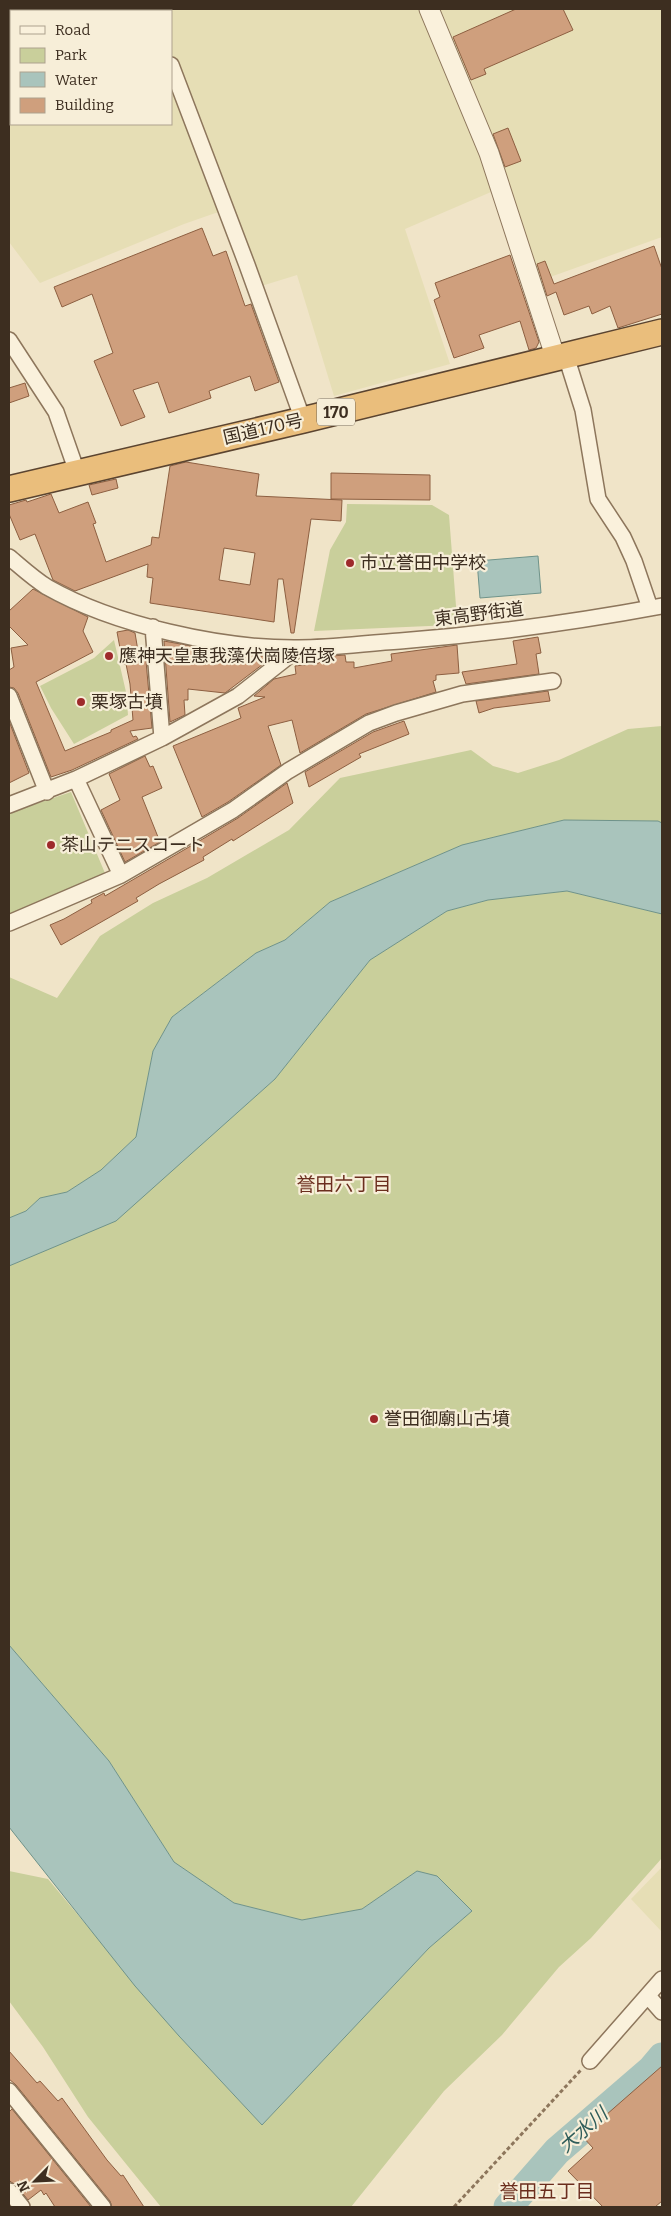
<svg xmlns="http://www.w3.org/2000/svg" width="671" height="2216" font-family="Bitter,'Noto Sans JP',serif">
<style>
.farmland{fill:#e6deb5}
.green{fill:#c9cf9b}
.water{fill:#a9c4bc;stroke:#6f938a}
.lines{fill:none;stroke-linecap:round;stroke-linejoin:round}
.river{stroke:#a9c4bc;stroke-width:29}
.building{fill:#cf9f7d;stroke:#8d5f41;fill-rule:evenodd}
.minor-casing{stroke:#8d765c;stroke-width:18}
.tertiary-casing{stroke:#8d765c;stroke-width:21}
.trunk-casing{stroke:#5b4430;stroke-width:28}
.path{stroke:#8d765c;stroke-width:3;stroke-dasharray:4 2.5;stroke-linecap:butt}
.minor{stroke:#faf1dc;stroke-width:15}
.tertiary{stroke:#faf1dc;stroke-width:19}
.trunk{stroke:#eabe7c;stroke-width:25}
.poi-dot{fill:#9e2a2b;stroke:#f7eed8;stroke-width:2}
.labels{text-anchor:middle;dominant-baseline:central;stroke-width:4.5;stroke-linejoin:round;paint-order:stroke}
.shield{fill:#f7eed8;stroke:#756857;stroke-width:1}
.shield-label{font-size:16px;font-weight:bold;fill:#3d2e20}
.street-label{font-size:18px;fill:#3d2e20;stroke:#f7eed8}
.poi-label{font-size:18px;fill:#3d2e20;stroke:#f7eed8;text-anchor:start}
.neighbourhood-label{font-size:19px;fill:#6b2e1e;stroke:#f7eed8}
.water-label{font-size:19px;font-style:italic;fill:#2f5d5a;stroke:#f7eed8}
</style>
<rect width="100%" height="100%" fill="#f0e4c8"/>
<path class="farmland" d="M113,9H662V237L539,281L491,192L405,229L450,364L334,396L297,275L258,287L227,209L184,224L40,283L9,242V49L11,48V124H171V11H106Z
M662,1867V1932L631,1899Z"/>
<path class="green" d="M347,504L432,505L449,515L457,619L452,625L314,631L330,550L346,522Z
M114,640L126,692L128,715L74,744L51,708L40,686L94,658Z
M662,726V823L658,821L564,820L462,845L330,902L285,940L256,953L172,1017L153,1051L136,1137L101,1170L67,1192L40,1198L26,1211L9,1218V977L57,998L100,936L153,903L207,878L289,830L340,778L471,750L493,766L518,773L559,760L628,729Z
M71,792L107,878L9,918V813Z
M567,891L662,914V1858L591,1938L559,1967L502,2035L444,2091L351,2207H161L88,2117L43,2047L9,2001V1871L48,1879L179,2036L262,2125L429,1948L472,1911L438,1877L417,1871L362,1909L302,1920L234,1903L174,1862L109,1761L9,1645V1266L116,1220L275,1079L370,960L447,911L488,900Z"/>
<path class="water" d="M538,556L541,593L480,598L477,561Z
M564,820L658,821L662,823V914L567,891L488,900L447,911L370,960L275,1079L116,1221L9,1266V1218L26,1211L40,1198L67,1192L101,1170L136,1137L153,1051L172,1017L256,953L285,940L330,902L462,845Z
M9,1645L109,1761L174,1862L234,1903L302,1920L362,1909L417,1871L437,1876L472,1911L429,1948L262,2125L179,2036L135,1986L9,1827Z"/>
<g class="lines">
<path class="river" d="M508,2207L557,2151L651,2070L662,2057"/>
</g>
<path class="building" d="M516,9H563L573,30L484,69L486,74L471,80L453,37Z
M508,128L521,161L505,167L493,134Z
M202,228L213,256L226,251L245,306L251,304L279,382L255,391L250,376L209,391L211,398L169,413L158,382L133,390L145,417L121,426L94,361L113,353L92,294L62,307L54,287Z
M654,246L662,269V314L618,328L610,306L592,314L589,306L564,315L556,292L547,296L537,264L545,261L554,284Z
M510,255L539,342L536,348L529,350L520,321L479,335L484,348L454,358L434,300L440,297L435,283Z
M25,383L29,396L9,403V388Z
M186,462L259,474L256,496L342,500L341,521L311,519L294,633H291L283,579H278L274,622L150,603L153,578L147,577L148,564L75,591L53,580L35,534L20,540L9,514V505L26,500L27,502L51,494L59,513L88,502L96,523L93,524L106,562L151,545L152,537L159,538L170,466ZM224,548L255,553L250,585L219,580Z
M331,473L430,475V500L331,499Z
M116,479L118,488L92,495L89,485Z
M33,589L88,617L83,631L93,652L36,682L65,751L111,732V730L133,720L130,684L126,664H123L117,632L128,630L135,633L138,651L145,650L152,728L130,731L133,737L136,736L138,739L72,770L51,777L18,693L14,688L9,687V670L14,667L11,648L28,645L9,626V611Z
M538,637L541,653L536,654L539,674L466,684L462,672L517,664L513,641Z
M164,641L235,654L271,657V658L225,693L188,689V700H184L185,715L170,722Z
M457,645L459,673L436,675V680L433,681L436,692L366,714L300,753L292,720L268,726L281,765L228,802L202,817L173,746L241,718L238,708L265,697L254,696L274,679L296,674L295,666L319,663V657L345,655L346,662H354V668L392,661L391,654Z
M548,691L550,701L494,708L479,713L476,701Z
M9,721L29,773L9,783Z
M404,721L409,734L359,754L361,757L309,787L305,772L373,732Z
M145,756L150,767L153,766L162,788L142,797L160,842L125,862L101,810L120,800L109,774Z
M287,783L293,803L233,841L232,839L203,857L204,860L159,884L136,898L138,901L61,945L50,925L64,919L92,903L91,900L104,893L105,896L201,840L238,818Z
M9,2051L37,2083L40,2081L58,2101L62,2098L107,2160L121,2176L123,2175L144,2207H112L110,2201L16,2085L9,2079Z
M662,2066V2201L655,2207H603L568,2171L593,2148L582,2136Z
M12,2109L91,2207H55L46,2193L44,2195L41,2190L28,2200L16,2185L11,2182L9,2180V2112Z"/>
<g class="lines">
<g class="minor-casing">
<path id="minor" d="M151,9L152,11
M171,65L247,265L303,420
M9,340L56,412L77,472
M566,356L583,410L598,499L623,537L634,561L650,608
M9,557C21,567 34,579 47,587C114,625 221,649 299,648C332,648 367,643 400,641C488,634 576,622 662,606
M153,627L162,738
M9,696L47,792
M76,779L121,875
M9,805L76,779L162,738L238,696L299,648
M9,923L121,875L233,810L288,771L369,723L396,713L462,694L553,681
M648,1996L662,2012
M590,2061L662,1979
M9,2091L103,2207
M9,2191L22,2207"/>
</g>
<g class="tertiary-casing">
<path id="tertiary" d="M429,9L489,153L556,359"/>
</g>
<g class="trunk-casing">
<path id="trunk" d="M9,489L303,420L662,332"/>
</g>
<path class="path" d="M454,2207L581,2070"/>
<use href="#minor" class="minor"/>
<use href="#tertiary" class="tertiary"/>
<use href="#trunk" class="trunk"/>
</g>
<g class="poi-dot">
<circle cx="350" cy="563" r="5"/>
<circle cx="109" cy="656" r="5"/>
<circle cx="81" cy="702" r="5"/>
<circle cx="51" cy="845" r="5"/>
<circle cx="374" cy="1419" r="5"/>
</g>
<g class="labels">
<rect class="shield" x="317" y="398.5" width="38" height="27" rx="4"/>
<g class="shield-label">
<text x="336" y="412">170</text>
</g>
<g class="street-label">
<text transform="translate(263 429) rotate(-13)">国道170号</text>
<text transform="translate(479 614) rotate(-7)">東高野街道</text>
</g>
<g class="poi-label">
<text x="360" y="563">市立誉田中学校</text>
<text x="119" y="656">應神天皇惠我藻伏崗陵倍塚</text>
<text x="91" y="702">栗塚古墳</text>
<text x="61" y="845">茶山テニスコート</text>
<text x="384" y="1419">誉田御廟山古墳</text>
</g>
<g class="neighbourhood-label">
<text x="344" y="1184">誉田六丁目</text>
<text x="547" y="2191">誉田五丁目</text>
</g>
<g class="water-label">
<text transform="translate(583 2130) rotate(-41)">大水川</text>
</g>
</g>
<rect width="671" height="2216" fill="none" stroke="#3d2e20" stroke-width="20"/>
<rect x="10" y="10" width="162" height="115" fill="#f7eed8" stroke="#ada18e"/>
<rect x="20" y="26" width="25" height="8" fill="#faf1dc" stroke="#ada18e"/>
<text x="55" y="35" font-size="15" fill="#3d2e20">Road</text>
<rect x="20" y="48" width="25" height="15" fill="#c9cf9b" stroke="#ada18e"/>
<text x="55" y="60" font-size="15" fill="#3d2e20">Park</text>
<rect x="20" y="72" width="25" height="15" fill="#a9c4bc" stroke="#ada18e"/>
<text x="55" y="85" font-size="15" fill="#3d2e20">Water</text>
<rect x="20" y="98" width="25" height="15" fill="#cf9f7d" stroke="#ada18e"/>
<text x="55" y="110" font-size="15" fill="#3d2e20">Building</text>
<g transform="translate(35 2181) rotate(246)" stroke="#f7eed8" stroke-width="4" paint-order="stroke">
<path d="M0-4L9 19L0 12L-9 19Z" fill="#3d2e20"/>
<text y="-8" font-size="14" font-weight="bold" text-anchor="middle" fill="#3d2e20">N</text>
</g>
</svg>
